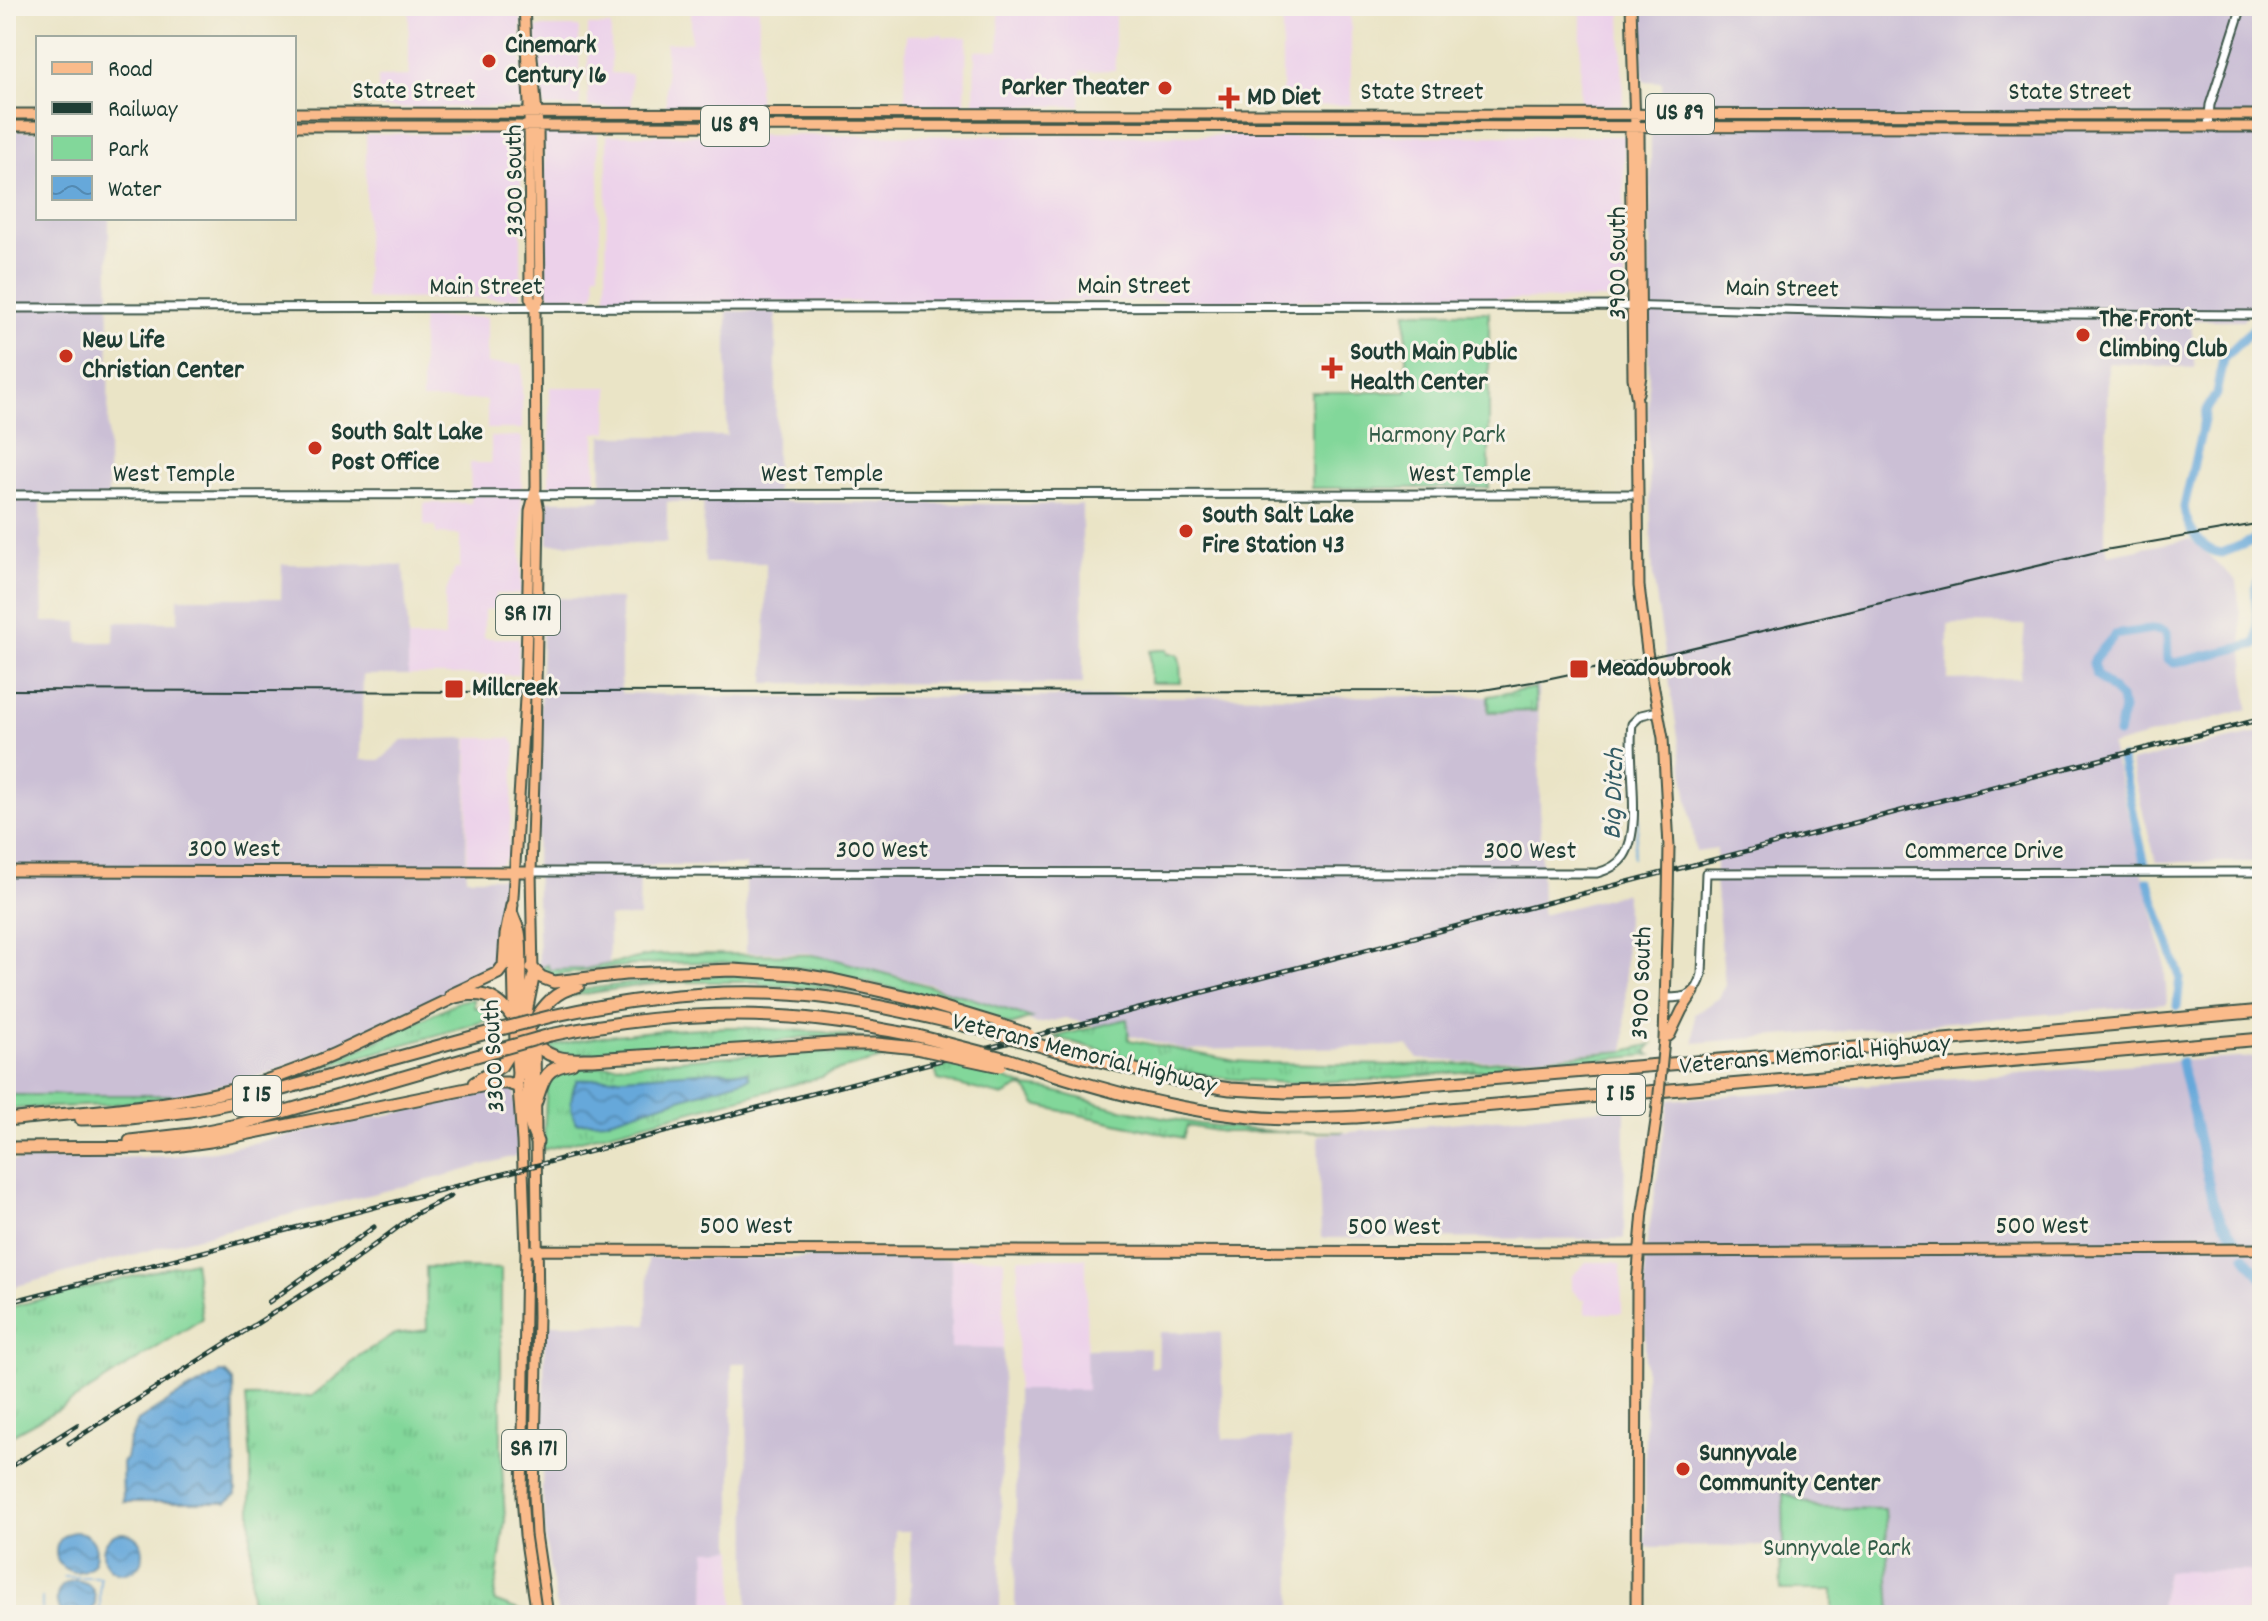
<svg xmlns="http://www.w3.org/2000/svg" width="2268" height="1621" font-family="Dekko,sans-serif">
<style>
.built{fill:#ecd1ea}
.industrial{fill:#cbbfd5;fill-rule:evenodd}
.grass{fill:url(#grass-tufts);stroke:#508a67;stroke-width:2}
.wetland{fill:url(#wetland-marsh);stroke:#508a67;stroke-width:2}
.park{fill:#82d79a;stroke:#508a67;stroke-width:2}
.water{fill:url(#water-waves);stroke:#427287;stroke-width:2}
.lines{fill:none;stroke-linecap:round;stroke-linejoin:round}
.stream{stroke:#66a8da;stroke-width:2}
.river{stroke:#66a8da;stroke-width:9}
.minor-casing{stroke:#3d564a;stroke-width:11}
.major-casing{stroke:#3d564a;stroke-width:13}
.highway-casing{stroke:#3d564a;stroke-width:15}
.minor{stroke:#fff;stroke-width:7}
.major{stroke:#fabb8b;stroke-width:9}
.highway{stroke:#fabb8b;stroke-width:11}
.tram{stroke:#1f3d34;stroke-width:2}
.rail-casing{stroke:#1f3d34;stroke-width:5}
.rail{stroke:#f7f3e8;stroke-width:2;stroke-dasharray:6;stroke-linecap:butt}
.major-bridge-casing{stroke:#3d564a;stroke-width:13;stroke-linecap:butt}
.highway-bridge-casing{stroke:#3d564a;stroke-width:15;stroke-linecap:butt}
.major-bridge{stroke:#fabb8b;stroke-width:9}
.highway-bridge{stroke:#fabb8b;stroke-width:11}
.poi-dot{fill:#c8321e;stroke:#f7f3e8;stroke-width:3}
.labels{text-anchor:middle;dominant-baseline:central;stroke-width:6;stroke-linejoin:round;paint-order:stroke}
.shield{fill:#f7f3e8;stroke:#60746a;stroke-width:2}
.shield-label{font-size:24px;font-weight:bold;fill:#1f3d34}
.poi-label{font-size:26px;font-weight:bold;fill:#1f3d34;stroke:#f7f3e8;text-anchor:start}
.street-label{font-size:26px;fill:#1f3d34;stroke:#f7f3e8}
.park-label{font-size:26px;fill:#335c48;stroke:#f7f3e8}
.water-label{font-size:28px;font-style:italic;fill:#345d66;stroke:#f7f3e8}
</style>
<defs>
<pattern id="grass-tufts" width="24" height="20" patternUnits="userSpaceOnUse" patternTransform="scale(2)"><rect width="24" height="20" fill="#82d79a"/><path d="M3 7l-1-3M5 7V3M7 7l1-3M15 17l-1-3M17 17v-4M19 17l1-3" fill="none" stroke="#70b985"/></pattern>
<pattern id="wetland-marsh" width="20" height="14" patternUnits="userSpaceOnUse" patternTransform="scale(2)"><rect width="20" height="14" fill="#82d79a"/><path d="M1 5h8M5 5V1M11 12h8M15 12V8" fill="none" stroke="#70b985"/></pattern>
<pattern id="water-waves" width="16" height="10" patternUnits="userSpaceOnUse" patternTransform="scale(2)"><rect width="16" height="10" fill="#66a8da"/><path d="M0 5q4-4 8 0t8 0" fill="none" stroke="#538ab2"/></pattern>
</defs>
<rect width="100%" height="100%" fill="#f7f3e8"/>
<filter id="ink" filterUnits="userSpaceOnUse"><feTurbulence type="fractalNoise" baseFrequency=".0125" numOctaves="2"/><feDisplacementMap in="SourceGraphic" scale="16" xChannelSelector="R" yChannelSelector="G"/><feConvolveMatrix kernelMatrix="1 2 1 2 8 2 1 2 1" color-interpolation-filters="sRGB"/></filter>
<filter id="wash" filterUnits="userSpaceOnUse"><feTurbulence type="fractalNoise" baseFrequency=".006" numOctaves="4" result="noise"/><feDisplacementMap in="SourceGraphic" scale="32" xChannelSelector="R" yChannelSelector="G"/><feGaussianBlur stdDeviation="1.8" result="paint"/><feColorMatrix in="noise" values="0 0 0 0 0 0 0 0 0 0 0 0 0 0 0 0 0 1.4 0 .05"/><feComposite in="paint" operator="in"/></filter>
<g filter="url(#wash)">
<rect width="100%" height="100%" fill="#eae4c6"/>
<path class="built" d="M409,6H521V107L379,108L378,77L409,76Z
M535,6H613V18L535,19Z
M999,6L1115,7V70L1081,71L1080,106H974L975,51L999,50Z
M1282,6H1351V105L1282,106Z
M759,9L758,106H666V43L691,42V10Z
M1621,9L1623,106H1580L1581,10Z
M588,26H611V73L631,74L632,107H588Z
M537,27H579L580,107H545L536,54Z
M942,34L944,37H967L965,105H905L906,35Z
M521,133V298L366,299V134Z
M598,133L600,226L599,273L595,274L596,288L594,295L590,297L552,296L548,294L547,289L544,134Z
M607,135L1624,136V299L606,303Z
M487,317V364H522V429H487V400H422V318Z
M550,387H609L608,432L595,433L596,487L549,488Z
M520,436L522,439L521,594H496L495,609L484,610V638H519L518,675H408V638H445V594L455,569L460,568V535L436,534V526H424V503H471L470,463H491V437Z
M468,738H510L516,745L508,856L501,864L467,865Z
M951,1258H1002L1004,1259L1003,1349H951Z
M1020,1258H1086L1087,1390H1017L1018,1260Z
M1586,1262H1615L1621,1265L1622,1313H1585V1299H1581L1571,1289V1277Z
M706,1549H734V1614L732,1615H705Z
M2167,1571H2249L2257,1575L2244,1615H2158Z"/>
<path class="industrial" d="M1642,6H2262V190H2259L2255,303L2243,320H2191L2195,368L2108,363L2105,540L2108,555L2190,539L2237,581L2248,709L2111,746L2164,958L2167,1004L1694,1043V1014L1719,998L1725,985L1715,879L1717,849L1696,852L1653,576L1648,447L1651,132H1662V82L1643,81ZM1948,624L2025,625L2020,678L1948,680Z
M6,131H38V218H109L108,499L40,500L43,622H78L79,642H114L115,622H178V598H281L282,564L403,565L408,627V675H363L361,760H381L402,740L467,738L466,878H505L503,957L495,969L351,1039L267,1074L164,1098L6,1104Z
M727,311L776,312V502L1082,505L1083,684L765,683L766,563H705L703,502H667V543L548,544V501L601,500L602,436H727Z
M543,598L621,599V693L767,698L1487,696L1538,686L1542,915L1626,893L1625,1050L1463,1062L1418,1059L1408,1046L1186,1050L1065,1018L1038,1024L933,985L809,953L746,952V865H640L639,917H609V969L546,974L539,965L536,863Z
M2262,732V862H2156L2130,762Z
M2262,1057V1575H2257L2249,1571H2167L2158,1615H1891L1885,1509L1820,1508L1784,1493V1545L1780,1546L1645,1547V1256L1669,1100L2175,1061Z
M514,1086L518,1155L445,1176L191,1239L6,1289V1161L172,1156L214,1151L421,1108Z
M1625,1107L1624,1239L1321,1238L1318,1135Z
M648,1258H951V1348L1003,1349L1000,1615H911L910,1531H895V1615H748L747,1363H732V1549L706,1550L705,1615H558L546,1544L542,1489L545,1324H647Z
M1159,1332H1221L1223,1439H1291L1292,1615H1015L1017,1390H1087L1086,1349L1150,1348V1367H1158Z"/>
<path class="grass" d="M687,954L811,955L837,960L971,998L1032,1018L1011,1025L913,993L830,974L826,971C764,963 701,959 638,965C611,967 584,972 557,975L558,978L546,975L541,968L548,965L549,970L585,969L653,955Z
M714,975L776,977L864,992V994L829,989L760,985L759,982H679L644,985L564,997L561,1002L551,1004L572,991L678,977Z
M474,999V1007L483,1009L485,1008L499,1017L316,1070V1068L371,1044L460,1001Z
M1127,1019L1129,1040L1235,1061L1261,1063L1392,1065L1464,1064L1625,1051L1652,1044L1645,1052L1651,1055L1371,1080L1289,1083L1231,1079L1173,1070L1054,1037Z
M736,1027L822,1032L867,1039L804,1037L774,1042L575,1055L562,1054L546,1047C609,1033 672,1028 736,1027Z
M822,1049L830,1054H901L832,1072L822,1077L543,1150L547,1081L563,1069Z
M954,1064L998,1076L1027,1087L1050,1090L1116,1108L1199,1124L1276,1132H1344H1223L1187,1126L1183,1138L1036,1105L1026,1088L1020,1087L1003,1096L938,1080L935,1069Z
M6,1095H168L176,1096L109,1105L6,1109Z
M194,1261L202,1319L61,1408L6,1438V1308Z
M426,1267L501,1269V1446L505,1520L494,1601L526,1613V1615H251V1460L246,1397L312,1396L341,1373L360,1355L395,1334L427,1330Z"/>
<path class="wetland" d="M1535,688L1536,711L1488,712V696Z"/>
<path class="park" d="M1406,312H1489V488H1311V392H1406Z
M1159,650H1167L1168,654H1178L1180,662L1181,683H1150V651Z
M1783,1493L1820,1508L1885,1509L1891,1615H1833V1590H1781L1780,1546L1784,1544Z"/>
<path class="water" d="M714,1071L747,1072L750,1078L606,1121L576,1123C569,1108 570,1095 577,1080Z
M219,1373H225L233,1381L236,1494L227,1502H123L122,1462L126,1459L129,1441L138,1421L172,1399Z
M56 1552a20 20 0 1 1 40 0a20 20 0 1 1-40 0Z
M103 1553a20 20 0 1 1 40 0a20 20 0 1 1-40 0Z
M76,1580C95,1583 101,1600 89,1615H63C51,1600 57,1583 76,1580Z"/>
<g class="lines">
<path class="stream" d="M1633,857L1639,819L1638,731
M64,1577H100V1615
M42,1598V1615"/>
<path class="river" d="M2262,311L2255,327L2223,359L2216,394L2206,411L2184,507C2186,526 2201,552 2222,553L2262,537
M2118,734L2123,710L2121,698L2096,674L2093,663L2096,657L2115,635L2151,629L2163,630L2167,632L2168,659L2174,663L2256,644C2264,618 2247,597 2262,572
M2121,759L2145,865
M2148,881L2180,977L2177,1006
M2181,1062L2213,1201L2222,1220L2236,1240
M2245,1256L2262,1279
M2252,1615L2259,1595L2262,1578"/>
</g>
</g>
<g filter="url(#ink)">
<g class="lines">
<g class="minor-casing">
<path id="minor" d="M2208,127L2210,105L2242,6
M6,308L1616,306L1895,313L2262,315
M6,495L1637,494
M531,872L1597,873C1608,870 1618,865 1624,856C1643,827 1627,759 1632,724L1641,715L1658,711
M1666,998C1687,998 1697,996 1702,974L1706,873L2262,872"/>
</g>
<g class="major-casing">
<path id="major" d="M524,6L529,104L530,298L535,308L536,488L530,511L525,698L512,914L515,1046L522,1142L526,1250L522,1496L525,1535L537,1615
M1631,6L1635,125L1639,133L1641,376L1638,393
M531,45L538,126L540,298L535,308
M294,113L2262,115
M6,114H38
M1635,125L1630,133L1633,378L1637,400L1639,586L1647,651L1663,738L1669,847
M6,126H38
M294,126L2262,127
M6,871L531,872
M533,973L531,872L535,747L539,511L536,496
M535,1039L538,1317L534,1496L536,1534L548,1615
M1664,1040L1668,898
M1664,1040L1670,1035L1682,1010L1694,992
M526,1250L1623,1252L2262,1249
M1636,1615L1637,1282L1643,1211L1657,1114"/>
</g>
<g class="highway-casing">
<path id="highway" d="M512,914C514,920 517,926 519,932C526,969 506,1047 561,1058C571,1060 582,1059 592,1059L831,1044H877L916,1048
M532,968L541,977L554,982L625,974L733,970L796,974L833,980L908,997L1000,1025
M451,995L498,973L504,965L506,935L512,905
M552,1016C642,996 738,986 830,998C883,1005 934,1019 985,1030
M525,1017L533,978
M532,1024C544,1005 555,991 578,986
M550,1035C629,1019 709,1011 790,1017C833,1020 876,1028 918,1036
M1056,1050L1184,1082L1230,1089L1286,1092L1354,1090L1756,1057L2262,1011
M1007,1059C1097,1089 1193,1117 1288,1119C1311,1119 1333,1118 1356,1117L2262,1039
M517,1080L523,1052
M474,1083L501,1066L517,1041
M536,1102C544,1077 545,1068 572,1063
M81,1119L130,1118L190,1111L239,1101L501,1029
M6,1120C91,1111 183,1107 265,1081C331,1060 392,1026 455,997C465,995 475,993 486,996C509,1003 524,1033 527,1055C530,1076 527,1097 529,1118C530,1126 534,1134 537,1142
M130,1141L191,1134L237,1125L497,1050
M6,1148L167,1147L210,1141L496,1083H507L517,1086"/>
</g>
<use href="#minor" class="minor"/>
<use href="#major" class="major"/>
<use href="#highway" class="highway"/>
<path class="tram" d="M6,690L501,692L1477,691L1532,682L1669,653L2105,550L2262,523"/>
<g class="rail-casing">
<path id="rail" d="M269,1302L374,1227
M6,1303L2043,774L2262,719
M69,1443L341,1270L417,1213L451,1196
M6,1470L77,1425"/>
</g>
<use href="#rail" class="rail"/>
<g class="major-bridge-casing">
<path id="major-bridge" d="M1668,898L1669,847
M1657,1114L1664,1040"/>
</g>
<g class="highway-bridge-casing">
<path id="highway-bridge" d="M1000,1025L1029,1035
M501,1029L552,1016
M985,1030L1056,1050
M918,1036L1007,1059
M916,1048L1000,1066
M497,1050L550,1035"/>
</g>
<use href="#major-bridge" class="major-bridge"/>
<use href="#highway-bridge" class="highway-bridge"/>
</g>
</g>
<g class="poi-dot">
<circle cx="489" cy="61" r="8"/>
<circle cx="1165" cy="88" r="8"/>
<path d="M1225 86h8v8h8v8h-8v8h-8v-8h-8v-8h8z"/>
<circle cx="2083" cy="335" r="8"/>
<circle cx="66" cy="356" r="8"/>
<path d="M1328 356h8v8h8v8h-8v8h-8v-8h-8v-8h8z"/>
<circle cx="315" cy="448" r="8"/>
<circle cx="1186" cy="531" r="8"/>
<rect x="1569" y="659" width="20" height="20" rx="4"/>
<rect x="444" y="679" width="20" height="20" rx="4"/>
<circle cx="1683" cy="1469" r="8"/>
</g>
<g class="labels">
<g class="shield">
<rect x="1646" y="94" width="68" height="40" rx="6"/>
<rect x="701" y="106" width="68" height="40" rx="6"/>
<rect x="496" y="595" width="64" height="40" rx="6"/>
<rect x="1597" y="1075" width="48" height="40" rx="6"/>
<rect x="233" y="1076" width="48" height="40" rx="6"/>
<rect x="502" y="1430" width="64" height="40" rx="6"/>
</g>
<g class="shield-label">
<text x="1680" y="114">US 89</text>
<text x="735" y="126">US 89</text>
<text x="528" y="615">SR 171</text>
<text x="1621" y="1095">I 15</text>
<text x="257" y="1096">I 15</text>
<text x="534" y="1450">SR 171</text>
</g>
<g class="poi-label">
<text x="505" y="46">Cinemark<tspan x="505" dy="30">Century 16</tspan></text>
<text x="1149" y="88" text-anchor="end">Parker Theater</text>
<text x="1247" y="98">MD Diet</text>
<text x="2099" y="320">The Front<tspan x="2099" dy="30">Climbing Club</tspan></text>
<text x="82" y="341">New Life<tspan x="82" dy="30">Christian Center</tspan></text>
<text x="1350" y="353">South Main Public<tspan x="1350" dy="30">Health Center</tspan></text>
<text x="331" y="433">South Salt Lake<tspan x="331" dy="30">Post Office</tspan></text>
<text x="1202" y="516">South Salt Lake<tspan x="1202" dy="30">Fire Station 43</tspan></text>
<text x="1597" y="669">Meadowbrook</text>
<text x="472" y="689">Millcreek</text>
<text x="1699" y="1454">Sunnyvale<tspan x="1699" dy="30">Community Center</tspan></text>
</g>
<g class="street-label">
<text x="414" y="92">State Street</text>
<text x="1422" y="93">State Street</text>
<text x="2070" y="93">State Street</text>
<text transform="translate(516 181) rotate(-91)">3300 South</text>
<text transform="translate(1619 263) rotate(-90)">3900 South</text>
<text x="1134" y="287">Main Street</text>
<text x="486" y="288">Main Street</text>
<text transform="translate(1782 290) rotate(1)">Main Street</text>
<text x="174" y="475">West Temple</text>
<text x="822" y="475">West Temple</text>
<text x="1470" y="475">West Temple</text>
<text x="234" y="850">300 West</text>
<text x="882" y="851">300 West</text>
<text x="1530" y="852">300 West</text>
<text x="1984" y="852">Commerce Drive</text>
<text transform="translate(1643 983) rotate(-88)">3900 South</text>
<text transform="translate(1084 1055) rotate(14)">Veterans Memorial Highway</text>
<text transform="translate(495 1056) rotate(-93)">3300 South</text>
<text transform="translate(1815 1056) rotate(-5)">Veterans Memorial Highway</text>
<text x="746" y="1227">500 West</text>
<text x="2042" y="1227">500 West</text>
<text x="1394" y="1228">500 West</text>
</g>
<g class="park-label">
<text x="1437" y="436">Harmony Park</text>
<text x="1837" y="1549">Sunnyvale Park</text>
</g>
<g class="water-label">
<text transform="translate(1616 794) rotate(-88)">Big Ditch</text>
</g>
</g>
<rect width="2268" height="1621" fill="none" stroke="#f7f3e8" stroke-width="32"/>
<rect x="36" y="36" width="260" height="184" fill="#f7f3e8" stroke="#a1aaa0" stroke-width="2"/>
<rect x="52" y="62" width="40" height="12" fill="#fabb8b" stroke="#a1aaa0" stroke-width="2"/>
<text x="108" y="76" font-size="24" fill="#1f3d34">Road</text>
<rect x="52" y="102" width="40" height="12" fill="#1f3d34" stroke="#a1aaa0" stroke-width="2"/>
<text x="108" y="116" font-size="24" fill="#1f3d34">Railway</text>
<rect x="52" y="136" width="40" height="24" fill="#82d79a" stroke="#a1aaa0" stroke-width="2"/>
<text x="108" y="156" font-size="24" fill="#1f3d34">Park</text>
<rect x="52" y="176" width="40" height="24" fill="url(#water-waves)" stroke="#a1aaa0" stroke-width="2"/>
<text x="108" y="196" font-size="24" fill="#1f3d34">Water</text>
</svg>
